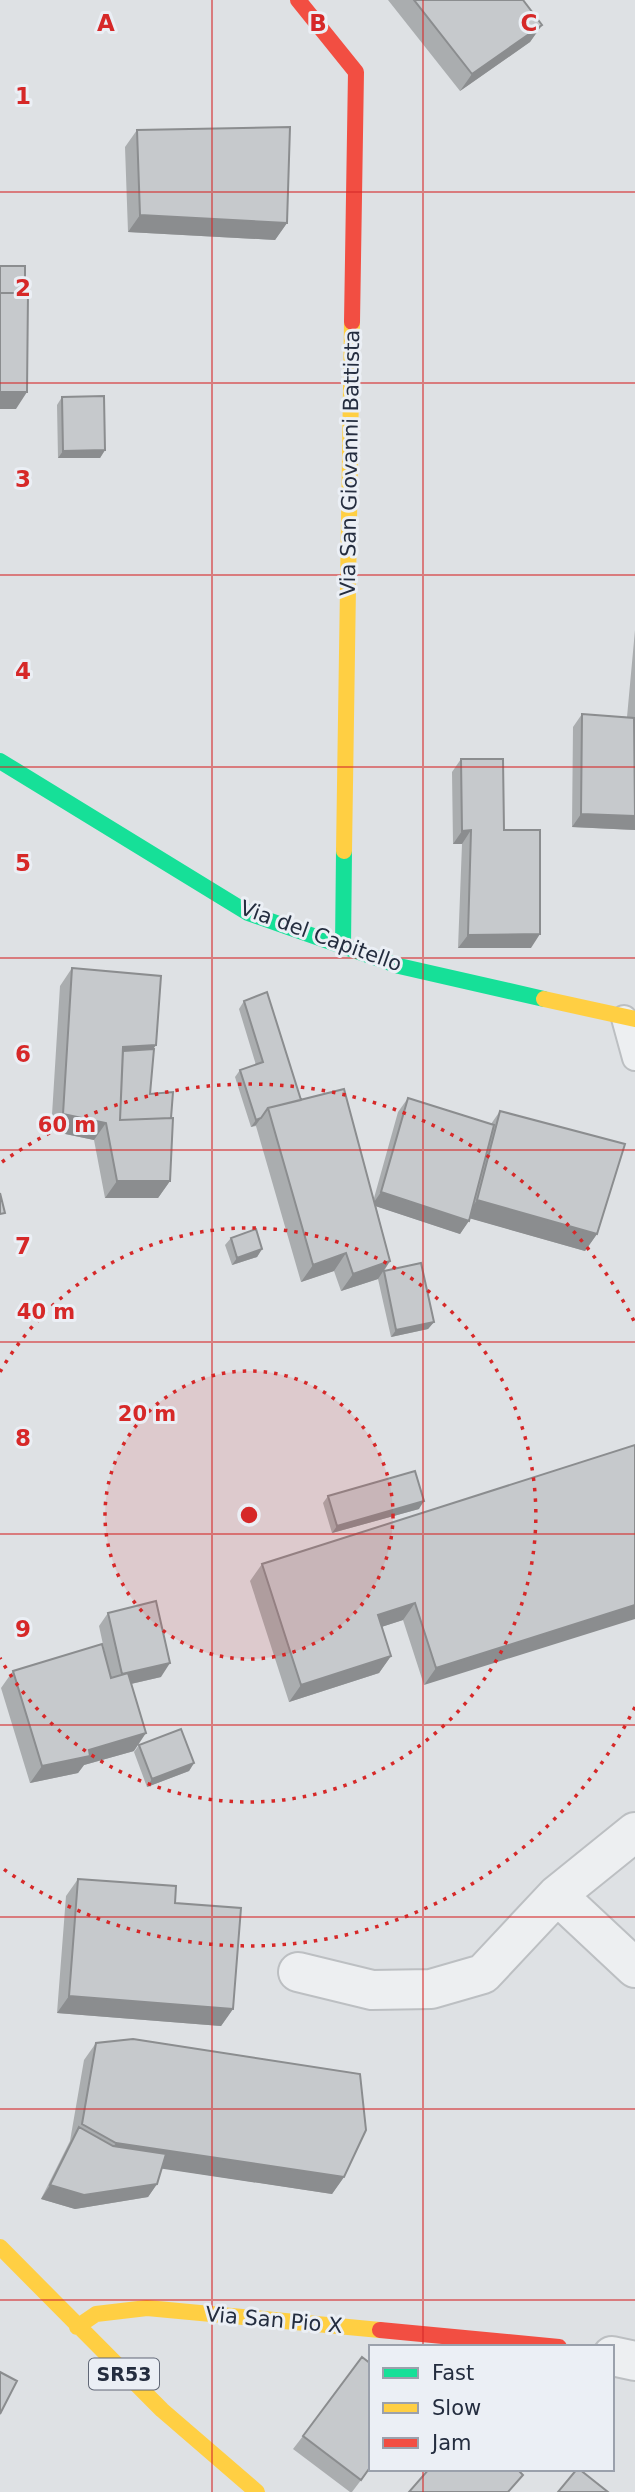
<svg xmlns="http://www.w3.org/2000/svg" width="635" height="2492" font-family="'DejaVu Sans',sans-serif">
<style>
.lines{fill:none;stroke-linecap:round;stroke-linejoin:round}
.lane-casing{stroke:#bcbfc2;stroke-width:28}
.street-casing{stroke:#bcbfc2;stroke-width:42}
.lane{stroke:#edeff1;stroke-width:24}
.street{stroke:#edeff1;stroke-width:38}
.fast{stroke:#16e098;stroke-width:16}
.slow{stroke:#ffcf43;stroke-width:16}
.jam{stroke:#f24e42;stroke-width:16}
.wall{fill:#aaadaf}
.shaded-wall{fill:#8b8d8f}
.building{fill:#c6c9cc;stroke:#8b8d8f;stroke-width:2}
.grid{fill:none;stroke:#d62828;stroke-width:2;stroke-opacity:0.55}
.ring{fill:none;stroke:#d62828;stroke-width:3.5;stroke-dasharray:3.5 7}
.labels{text-anchor:middle;dominant-baseline:central;stroke-width:6;stroke-linejoin:round;paint-order:stroke}
.shield{fill:#ebeff5;stroke:#606776;stroke-width:2}
.shield-label{font-size:19px;font-weight:bold;fill:#242d3f}
.street-label{font-size:21px;fill:#242d3f;stroke:#ebeff5}
.grid-label{font-size:23px;text-anchor:middle;font-weight:bold;fill:#d62828;stroke:#ebeff5;stroke-width:6;stroke-linejoin:round;paint-order:stroke}
.centre{fill:#d62828;stroke:#ebeff5;stroke-width:3.5}
.ring-label{font-size:21px;text-anchor:middle;font-weight:bold;fill:#d62828;stroke:#ebeff5;stroke-width:6;stroke-linejoin:round;paint-order:stroke}
</style>
<rect width="100%" height="100%" fill="#dee1e4"/>
<g class="lines">
<g class="lane-casing">
<path id="lane" d="M624,1018L635,1058"/>
</g>
<g class="street-casing">
<path id="street" d="M557,1895L635,1968
M298,1972L372,1990L431,1989L483,1974L557,1895L635,1832
M612,2356L635,2361"/>
</g>
<use href="#lane" class="lane"/>
<use href="#street" class="street"/>
<path class="fast" d="M0,761L248,913L399,966L544,999
M343,947L344,851"/>
<path class="slow" d="M344,851L352,322
M544,999L635,1019
M0,2247L162,2410L257,2492
M77,2327L96,2314L147,2308L380,2330"/>
<path class="jam" d="M298,0L356,72L352,322
M380,2330L559,2347"/>
</g>
<path class="wall" d="M388,0H523L542,25L530,42L460,91Z
M137,130L287,223L275,240L128,232L125,147Z
M62,397L105,450L100,458H58L57,405Z
M635,630V830L572,827L573,727L582,714L627,717Z
M461,759L504,830L531,948H458L462,844H453L452,772Z
M72,968L154,1049L150,1094L171,1118L170,1181L158,1198H105L94,1140L51,1131L60,986Z
M244,1001L301,1100L374,1198L398,1112L408,1098L491,1124L500,1111L597,1234L585,1251L470,1218L460,1234L376,1206L390,1261L384,1271L434,1322L428,1329L391,1337L378,1279L341,1291L334,1271L301,1282L256,1126L251,1127L235,1077L240,1070L256,1065L239,1009Z
M231,1238L262,1249L257,1257L232,1265L225,1245Z
M635,1445L424,1685L403,1620L381,1627L391,1656L379,1673L289,1702L250,1581L262,1564Z
M328,1496L419,1509L332,1533L323,1503Z
M108,1613L161,1677L131,1684L134,1751L84,1765L78,1773L30,1783L1,1688L13,1671L109,1672L99,1626Z
M139,1745L194,1763L189,1771L147,1787L134,1752Z
M78,1879L175,1903L233,2009L221,2026L57,2013L66,1896Z
M96,2043L344,2177L332,2194L162,2168L157,2184L148,2197L75,2209L41,2199L70,2141L84,2060Z
M371,2364V2467L352,2492H350L293,2449L303,2436Z"/>
<path class="shaded-wall" d="M542,25L530,42L460,91L472,74Z
M140,215L287,223L275,240L128,232Z
M0,392H27L16,409H0Z
M105,450L100,458H58L63,451Z
M581,814L635,816V830L572,827Z
M471,830L462,844H453L462,831Z
M540,934L531,948H458L468,935Z
M156,1045L144,1063L120,1064L123,1047Z
M63,1114L106,1123L94,1140L51,1131Z
M261,1118L256,1125L251,1127L256,1120Z
M117,1181H170L158,1198H105Z
M381,1192L469,1221L460,1234L372,1205Z
M477,1200L597,1234L585,1251L465,1217Z
M262,1249L257,1257L232,1265L237,1258Z
M346,1253L334,1271L301,1282L313,1265Z
M390,1261L378,1279L341,1291L353,1274Z
M434,1322L428,1329L391,1337L396,1330Z
M424,1501L419,1509L332,1533L337,1526Z
M415,1603L403,1620L366,1632L378,1615Z
M635,1605V1619L424,1685L436,1668Z
M391,1656L379,1673L289,1702L301,1685Z
M170,1663L161,1677L113,1688L122,1674Z
M146,1733L134,1751L84,1765L78,1773L30,1783L42,1766L89,1750Z
M194,1763L189,1771L147,1787L152,1779Z
M69,1996L233,2009L221,2026L57,2013Z
M116,2143L344,2177L332,2194L104,2160Z
M157,2184L148,2197L75,2209L41,2199L50,2185Z"/>
<path class="building" d="M414,0H523L542,25L472,74Z
M290,127L287,223L140,215L137,130Z
M0,266H25V293H0Z
M0,293H28L27,392H0Z
M104,396L105,450L63,451L62,397Z
M582,714L634,718L635,816L581,814Z
M461,759H503L504,830H540V934L468,935L471,830L462,831Z
M72,968L161,976L156,1045L123,1047L120,1120L173,1118L170,1181H117L106,1123L63,1114Z
M267,992L301,1100L268,1108L261,1118L256,1120L240,1070L263,1062L244,1001Z
M154,1049L150,1094L173,1092L171,1118L120,1120L123,1051Z
M344,1089L390,1261L353,1274L346,1253L313,1265L268,1108Z
M408,1098L494,1125L469,1221L381,1192Z
M500,1111L625,1144L597,1234L477,1200Z
M0,1193L5,1213L0,1214Z
M256,1229L262,1249L237,1258L231,1238Z
M421,1263L434,1322L396,1330L384,1271Z
M635,1445V1605L436,1668L415,1603L378,1615L391,1656L301,1685L262,1564Z
M415,1471L424,1501L337,1526L328,1496Z
M156,1601L170,1663L122,1674L108,1613Z
M102,1644L111,1678L128,1673L146,1733L89,1750L90,1756L42,1766L13,1671Z
M181,1729L194,1763L152,1779L139,1745Z
M78,1879L176,1886L175,1903L241,1908L233,2009L69,1996Z
M133,2039L360,2074L366,2130L344,2177L116,2143L82,2124L96,2043Z
M79,2127L113,2146L166,2154L157,2184L84,2195L50,2185Z
M362,2357L371,2364V2466L361,2480L303,2436Z
M0,2372L17,2381L0,2414Z
M429,2469H517L523,2475L508,2492H409Z
M577,2469H579L608,2492H558Z"/>
<path class="grid" d="M212,0V2492M423,0V2347M0,192H635M0,383H635M0,575H635M0,767H635M0,958H635M0,1150H635M0,1342H635M0,1534H635M0,1725H635M0,1917H635M0,2109H635M0,2300H635M423,2469V2492"/>
<circle cx="249" cy="1515" r="144" fill="#d62828" fill-opacity=".12"/>
<g class="ring">
<circle cx="249" cy="1515" r="144"/>
<path d="M0 1372A287 287 0 1 1 0 1658"/>
<path d="M635 1707A431 431 0 0 1 2 1868M2 1162A431 431 0 0 1 635 1323"/>
</g>
<g class="labels">
<rect class="shield" x="89" y="2358.5" width="70" height="31" rx="5"/>
<g class="shield-label">
<text x="124" y="2374">SR53</text>
</g>
<g class="street-label">
<text transform="translate(350 463) rotate(-89)">Via San Giovanni Battista</text>
<text transform="translate(321 936) rotate(20)">Via del Capitello</text>
<text transform="translate(274 2320) rotate(5)">Via San Pio X</text>
</g>
</g>
<g class="grid-label">
<text x="106" y="31">A</text>
<text x="318" y="31">B</text>
<text x="529" y="31">C</text>
<text x="23" y="104">1</text>
<text x="23" y="296">2</text>
<text x="23" y="487">3</text>
<text x="23" y="679">4</text>
<text x="23" y="871">5</text>
<text x="23" y="1062">6</text>
<text x="23" y="1254">7</text>
<text x="23" y="1446">8</text>
<text x="23" y="1637">9</text>
</g>
<circle cx="249" cy="1515" r="10" class="centre"/>
<g class="ring-label">
<text x="67" y="1132">60 m</text>
<text x="46" y="1319">40 m</text>
<text x="147" y="1421">20 m</text>
</g>
<rect x="369" y="2345" width="245" height="126" fill="#ebeff5" stroke="#9ba1ac" stroke-width="2"/>
<rect x="383" y="2368" width="35" height="10" fill="#16e098" stroke="#9ba1ac" stroke-width="2"/>
<text x="432" y="2380" font-size="21" fill="#242d3f">Fast</text>
<rect x="383" y="2403" width="35" height="10" fill="#ffcf43" stroke="#9ba1ac" stroke-width="2"/>
<text x="432" y="2415" font-size="21" fill="#242d3f">Slow</text>
<rect x="383" y="2438" width="35" height="10" fill="#f24e42" stroke="#9ba1ac" stroke-width="2"/>
<text x="432" y="2450" font-size="21" fill="#242d3f">Jam</text>
</svg>
